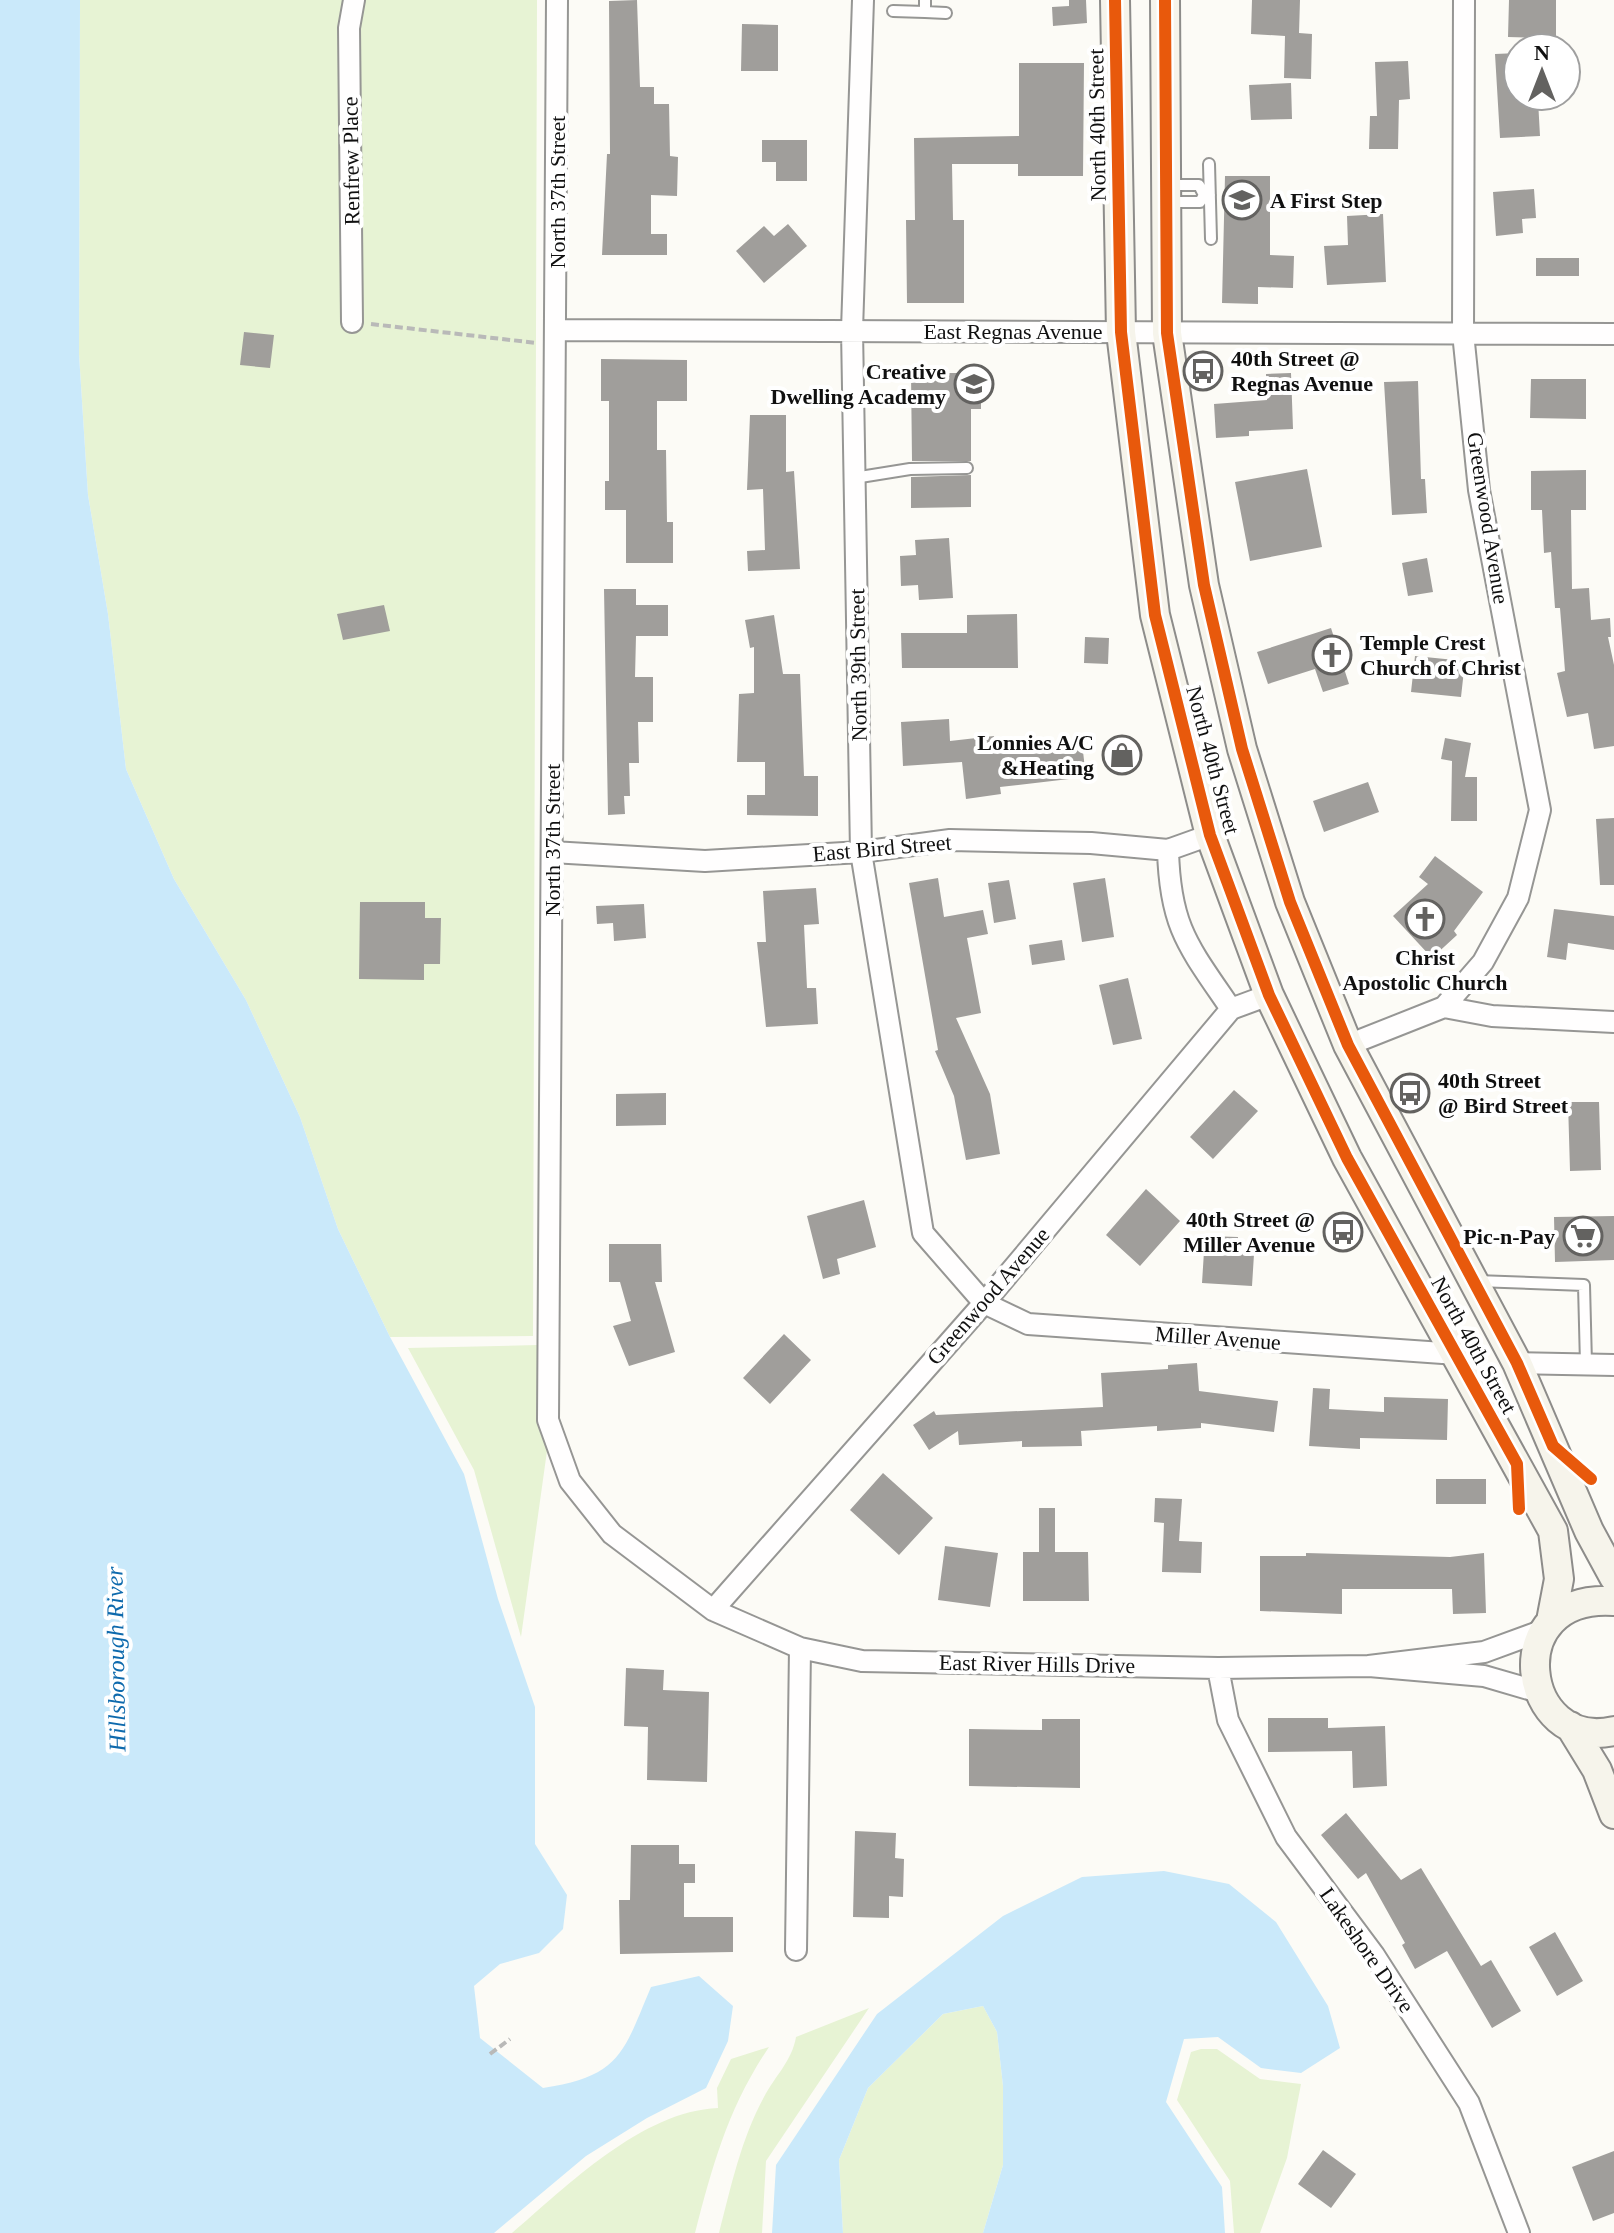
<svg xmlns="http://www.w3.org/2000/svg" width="1614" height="2233" font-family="Georgia,serif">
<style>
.green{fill:#e7f3d4}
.water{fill:#cae9fa}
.building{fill:#a09e9b}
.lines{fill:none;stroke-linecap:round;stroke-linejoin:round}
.service-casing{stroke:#969694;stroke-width:14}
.minor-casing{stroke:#969694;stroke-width:24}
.secondary-casing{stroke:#8d8c8a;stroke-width:32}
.path{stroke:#b9b9b8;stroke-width:4;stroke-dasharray:8 4;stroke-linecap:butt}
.service{stroke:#fffefe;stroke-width:10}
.minor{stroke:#fffefe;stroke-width:20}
.secondary{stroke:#f6f4eb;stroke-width:28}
.cycleway-casing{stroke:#fff;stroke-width:17}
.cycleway{stroke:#e8590c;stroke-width:12}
.labels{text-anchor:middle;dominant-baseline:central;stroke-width:8;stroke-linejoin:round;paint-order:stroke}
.street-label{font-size:22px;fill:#101010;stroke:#fff}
.poi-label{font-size:22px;font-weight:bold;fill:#101010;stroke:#fff;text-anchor:start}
.water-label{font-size:24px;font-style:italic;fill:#0e6aad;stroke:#fff}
</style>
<rect width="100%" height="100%" fill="#fcfbf6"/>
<path class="green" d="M80,0H537L533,1336L390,1337L338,1229L300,1117L246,1000L174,879L126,769L108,614L88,495L79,354Z
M537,1345V1420L547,1451L521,1637L474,1470L408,1348Z
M983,2006L997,2032L1003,2086V2165L983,2233H843L839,2160L868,2088L943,2014Z
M869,2008L766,2161L762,2233H719C731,2187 741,2139 764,2097C775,2076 792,2061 796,2037Z
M769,2047C728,2108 713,2164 695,2233H512C567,2186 642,2111 718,2108L717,2088L731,2059Z
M1201,2049H1217L1260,2079L1301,2084L1287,2158L1260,2233H1234L1230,2181L1177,2100L1191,2052Z"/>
<path class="water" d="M0,0H80L79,354L88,495L108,614L126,769L174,879L246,1000L300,1117L338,1229L390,1337L464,1474L498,1599L535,1707V1844L567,1895L563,1929L539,1953L500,1964L474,1986L480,2038L543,2088C621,2076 623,2053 651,1987L699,1976L733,2006L728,2041L706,2088L647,2118L586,2156L494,2233H0Z
M1164,1871L1229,1884L1276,1922L1328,2006L1340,2048L1301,2073L1261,2068L1218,2037L1184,2039L1166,2102L1222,2187L1225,2233H983L1003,2165V2086L997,2032L983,2006L943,2014L868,2088L839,2160L843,2233H772L776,2165L877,2014L1003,1916L1082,1877Z"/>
<path class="building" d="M637,0L640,87H654V104H669L670,156L678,157L677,196L651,195V234H667V255H602L607,154H610L609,1Z
M1069,0H1086L1087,23L1053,26L1052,7L1069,6Z
M1252,0H1300L1299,33L1312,34L1311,79L1284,78L1285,36L1251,34Z
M1509,0H1556V38L1508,37Z
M742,24L778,25V71H741Z
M1518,53V101L1538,100L1540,136L1500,138L1495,54Z
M1408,61L1410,99L1399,100L1398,149H1369L1370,116H1377L1375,62Z
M1019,63H1084L1083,176H1018V164H952L953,220H964V303H907L906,220H915L914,138L1019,136Z
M1291,83L1292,119L1251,120L1249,85Z
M762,140H807V181H776V162H762Z
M1225,176H1270V255L1294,256L1293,288L1258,287V304L1222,303Z
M1534,189L1536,218L1522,219L1523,233L1496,236L1493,192Z
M1383,214L1386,282L1327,285L1324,246L1348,245L1347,216Z
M788,224L807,246L764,283L736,251L764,226L774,236Z
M1536,258H1579V276H1536Z
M244,332L274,335L270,368L240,365Z
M601,359L687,360V401H657V450H666L667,522H673V563H626V510H605V481H609V401H601Z
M911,373H981V409H971V461H912Z
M1291,373L1293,429L1249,431V436L1216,438L1214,404L1267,400L1266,374Z
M1531,379H1586V419L1530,418Z
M1418,381L1421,479H1425L1427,513L1392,515L1384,382Z
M750,415H786V472L794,471L800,569L748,571L747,551L765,550L763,489L747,490Z
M1307,469L1322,547L1250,561L1235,482Z
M1586,470V510H1571L1572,589L1589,588L1591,620L1610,618L1611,637H1608L1614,665V746L1594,749L1588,713L1567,717L1557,673L1565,671L1560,608H1555L1551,552L1544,553L1542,510H1531V471Z
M971,475V507L911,508V477Z
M949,538L953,598L919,600L918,585L901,586L900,556L916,555L915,540Z
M1427,558L1433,592L1408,596L1402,563Z
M604,589H636V605H668V636H636L635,677H653V722H638L639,763H629L630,796H624L625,814L608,815Z
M384,605L390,631L343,640L337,614Z
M1017,614L1018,668H902L901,633H967V615Z
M774,615L783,674H800L804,776H818V816L747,815V795H765V762H737L739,694L754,693V647L750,648L745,620Z
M1331,628L1349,684L1323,692L1315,669L1268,684L1257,652Z
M1085,637L1109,638L1108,664L1084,663Z
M1415,656L1465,661L1461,697L1411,692Z
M949,719L950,741L994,736L996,753L1082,743L1086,777L1000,787L1001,794L966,799L962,762L903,766L901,722Z
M1445,738L1471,743L1465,777H1477V821H1451L1452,761L1441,759Z
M1368,782L1379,812L1324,832L1313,801Z
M1614,818V885H1600L1596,819Z
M1435,856L1483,892L1454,931L1457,935L1432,958L1393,916L1428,884L1419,877Z
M938,878L944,917L983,910L988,934L967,938L981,1013L956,1018L990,1094L1000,1154L966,1160L954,1096L935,1051L938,1050L909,883Z
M1105,878L1114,937L1082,942L1073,883Z
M1009,880L1016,919L994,923L988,883Z
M816,888L819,924L804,925L807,988H816L818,1024L766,1027L757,942H766L763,891Z
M360,902H425V918H441L440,964H424V980L359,979Z
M644,904L646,938L614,941L613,923L597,924L596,906Z
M1554,909L1614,916V950L1568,943L1566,960L1547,957Z
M1062,940L1065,960L1032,965L1029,945Z
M1128,978L1142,1039L1113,1045L1099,985Z
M1234,1090L1258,1111L1213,1159L1190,1137Z
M666,1093V1125L616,1126V1094Z
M1568,1102H1599L1601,1170L1570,1171Z
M1146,1189L1180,1221L1140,1266L1106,1235Z
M864,1200L876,1247L837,1259L840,1274L823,1279L807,1216Z
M1614,1216V1260L1555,1262L1554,1217Z
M1205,1236L1238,1237L1237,1253L1254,1254L1252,1286L1202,1283Z
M609,1244H661L662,1282H655L675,1352L629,1366L613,1326L631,1321L620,1282H609Z
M784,1334L811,1360L770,1404L743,1378Z
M1197,1363L1199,1391L1278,1401L1274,1432L1201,1423V1428L1157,1431V1426L1081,1431L1082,1446L1022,1447V1441L959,1445L958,1431L929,1450L913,1425L934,1411L936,1415L1103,1407L1101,1373L1168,1369V1365Z
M1313,1388L1330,1389L1329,1409L1384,1412V1397L1448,1399L1447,1440L1360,1438V1449L1309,1446Z
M883,1473L933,1518L899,1555L850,1510Z
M1436,1479H1486V1504H1436Z
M1155,1498L1182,1499L1179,1541L1202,1542L1201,1573L1162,1572L1164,1523L1154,1522Z
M1039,1508H1055V1552H1088L1089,1601H1023V1552H1039Z
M945,1546L998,1553L990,1607L938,1600Z
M1306,1553L1450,1557L1484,1553L1486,1613L1453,1614L1452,1589H1342V1614L1260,1611V1556H1306Z
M626,1668L664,1670L663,1690L709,1692L707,1782L647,1780L648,1727L624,1726Z
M1268,1718H1328V1728L1385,1726L1387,1786L1353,1788L1352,1751L1268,1752Z
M1042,1719H1080V1788L969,1786V1729L1042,1730Z
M1346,1813L1401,1880L1421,1868L1481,1966L1491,1960L1521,2011L1492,2028L1447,1951L1415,1969L1402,1945L1405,1943L1366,1873L1358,1879L1321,1835Z
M855,1831L896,1833L895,1858L904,1859L903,1897L889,1896V1918L853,1917Z
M631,1845H679V1864H695V1883H684V1917H733V1952L620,1954L619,1900H630Z
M1555,1932L1583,1981L1557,1996L1529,1947Z
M1323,2150L1356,2174L1331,2208L1298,2184Z
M1614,2151V2213L1593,2221L1572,2167Z"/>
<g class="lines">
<g class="service-casing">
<path id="service" d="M893,11L925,12V0
M925,12L946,13
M1209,164L1211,239
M1168,185H1199L1204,195
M1168,202H1200L1204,195H1210
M854,478L910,469L967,468
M1476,1281L1584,1285L1586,1364"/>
</g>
<g class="minor-casing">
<path id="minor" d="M557,0L548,1420L570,1481L612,1534L713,1610L800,1648L862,1661L1218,1668L1369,1666
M863,0L852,330L861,852L923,1233L984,1303L1028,1324L1457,1354
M352,322L349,28L354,0
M557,330L1614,334
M1168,850C1170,928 1189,947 1231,1009
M552,852L705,861L861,852L950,840L1091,843L1168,850L1210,835
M1444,1007L1483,962L1518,898L1540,810L1479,490L1463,333L1464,0
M1348,1045L1444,1007L1492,1016L1614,1022
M1517,1363L1614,1365
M713,1610L984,1303L1231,1009L1269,995
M1218,1668L1228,1720L1286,1837L1374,1955L1469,2103L1519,2233
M1539,1692L1484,1676L1369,1666L1484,1652L1544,1630
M796,1950L800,1648"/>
</g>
<g class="secondary-casing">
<path id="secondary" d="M1115,0L1121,332L1155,615L1210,835L1269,995L1347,1158L1553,1531L1559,1579L1551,1621
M1165,0L1167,333L1204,585L1242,749L1290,902L1348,1045L1517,1363L1589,1531L1614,1577
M1614,1601C1497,1593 1521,1753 1614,1731
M1570,1726L1597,1770L1614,1814"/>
</g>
<path class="path" d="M371,324L537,343
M490,2054L510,2039"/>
<use href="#service" class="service"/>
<use href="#minor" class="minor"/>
<use href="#secondary" class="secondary"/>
<g class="cycleway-casing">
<path id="cycleway" d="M1115,0L1121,332L1155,615L1210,835L1269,995L1347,1158L1517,1464L1519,1509
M1165,0L1167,333L1204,585L1242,749L1290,902L1348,1045L1517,1363L1553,1446L1591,1479"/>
</g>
<use href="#cycleway" class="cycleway"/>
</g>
<defs>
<g id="school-ring" transform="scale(2)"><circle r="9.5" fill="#fff" stroke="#636260" stroke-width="1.5"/><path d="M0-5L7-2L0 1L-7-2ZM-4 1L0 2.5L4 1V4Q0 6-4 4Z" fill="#636260"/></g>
<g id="bus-ring" transform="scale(2)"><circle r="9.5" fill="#fff" stroke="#636260" stroke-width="1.5"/><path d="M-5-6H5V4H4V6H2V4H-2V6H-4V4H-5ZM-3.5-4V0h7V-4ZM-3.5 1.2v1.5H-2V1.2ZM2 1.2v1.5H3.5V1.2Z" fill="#636260"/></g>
<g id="church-ring" transform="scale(2)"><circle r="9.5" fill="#fff" stroke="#636260" stroke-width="1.5"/><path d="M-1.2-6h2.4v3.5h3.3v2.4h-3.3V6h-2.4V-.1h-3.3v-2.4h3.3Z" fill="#636260"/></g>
<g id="shop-ring" transform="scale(2)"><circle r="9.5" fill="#fff" stroke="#636260" stroke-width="1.5"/><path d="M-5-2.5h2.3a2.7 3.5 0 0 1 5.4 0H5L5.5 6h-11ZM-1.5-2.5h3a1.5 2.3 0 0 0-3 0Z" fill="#636260"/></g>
<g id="supermarket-ring" transform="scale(2)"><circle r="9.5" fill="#fff" stroke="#636260" stroke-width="1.5"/><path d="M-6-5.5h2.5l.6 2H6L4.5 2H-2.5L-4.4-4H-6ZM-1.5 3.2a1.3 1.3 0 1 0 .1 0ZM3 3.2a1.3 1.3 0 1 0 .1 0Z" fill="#636260"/></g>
</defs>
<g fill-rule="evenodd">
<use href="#school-ring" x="1242" y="200"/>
<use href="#bus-ring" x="1203" y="371"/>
<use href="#school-ring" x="974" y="384"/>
<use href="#church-ring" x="1332" y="655"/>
<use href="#shop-ring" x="1122" y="755"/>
<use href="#church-ring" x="1425" y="919"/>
<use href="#bus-ring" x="1410" y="1093"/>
<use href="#bus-ring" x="1343" y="1232"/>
<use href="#supermarket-ring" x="1583" y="1236"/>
</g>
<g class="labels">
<g class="street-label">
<text transform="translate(1097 125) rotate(-91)">North 40th Street</text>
<text transform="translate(351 161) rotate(-91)">Renfrew Place</text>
<text transform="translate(557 192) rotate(-90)">North 37th Street</text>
<text x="1013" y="331">East Regnas Avenue</text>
<text transform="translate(1488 518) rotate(81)">Greenwood Avenue</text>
<text transform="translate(858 665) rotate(-91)">North 39th Street</text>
<text transform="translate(1213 760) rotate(75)">North 40th Street</text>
<text transform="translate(552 840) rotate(-90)">North 37th Street</text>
<text transform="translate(882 848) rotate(-5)">East Bird Street</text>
<text transform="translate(988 1296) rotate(-49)">Greenwood Avenue</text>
<text transform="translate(1218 1338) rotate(4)">Miller Avenue</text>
<text transform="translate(1474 1345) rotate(61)">North 40th Street</text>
<text transform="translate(1037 1664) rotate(1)">East River Hills Drive</text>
<text transform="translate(1367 1950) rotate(55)">Lakeshore Drive</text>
</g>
<g class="poi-label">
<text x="1270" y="200">A First Step</text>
<text x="1231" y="358">40th Street @<tspan x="1231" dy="25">Regnas Avenue</tspan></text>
<text x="946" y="371" text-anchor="end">Creative<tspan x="946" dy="25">Dwelling Academy</tspan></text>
<text x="1360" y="642">Temple Crest<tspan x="1360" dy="25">Church of Christ</tspan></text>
<text x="1094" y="742" text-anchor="end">Lonnies A/C<tspan x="1094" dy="25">&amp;Heating</tspan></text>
<text x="1425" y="957" text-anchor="middle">Christ<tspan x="1425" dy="25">Apostolic Church</tspan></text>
<text x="1438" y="1080">40th Street<tspan x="1438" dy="25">@ Bird Street</tspan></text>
<text x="1315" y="1219" text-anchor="end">40th Street @<tspan x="1315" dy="25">Miller Avenue</tspan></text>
<text x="1555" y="1236" text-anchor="end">Pic-n-Pay</text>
</g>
<g class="water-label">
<text transform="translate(116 1659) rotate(-91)">Hillsborough River</text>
</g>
</g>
<g transform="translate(1542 72)"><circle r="38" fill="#ffffff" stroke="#9f9f9f" stroke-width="2"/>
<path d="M0-6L14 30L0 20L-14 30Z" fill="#636260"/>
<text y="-12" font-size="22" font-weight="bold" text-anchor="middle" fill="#101010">N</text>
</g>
</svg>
